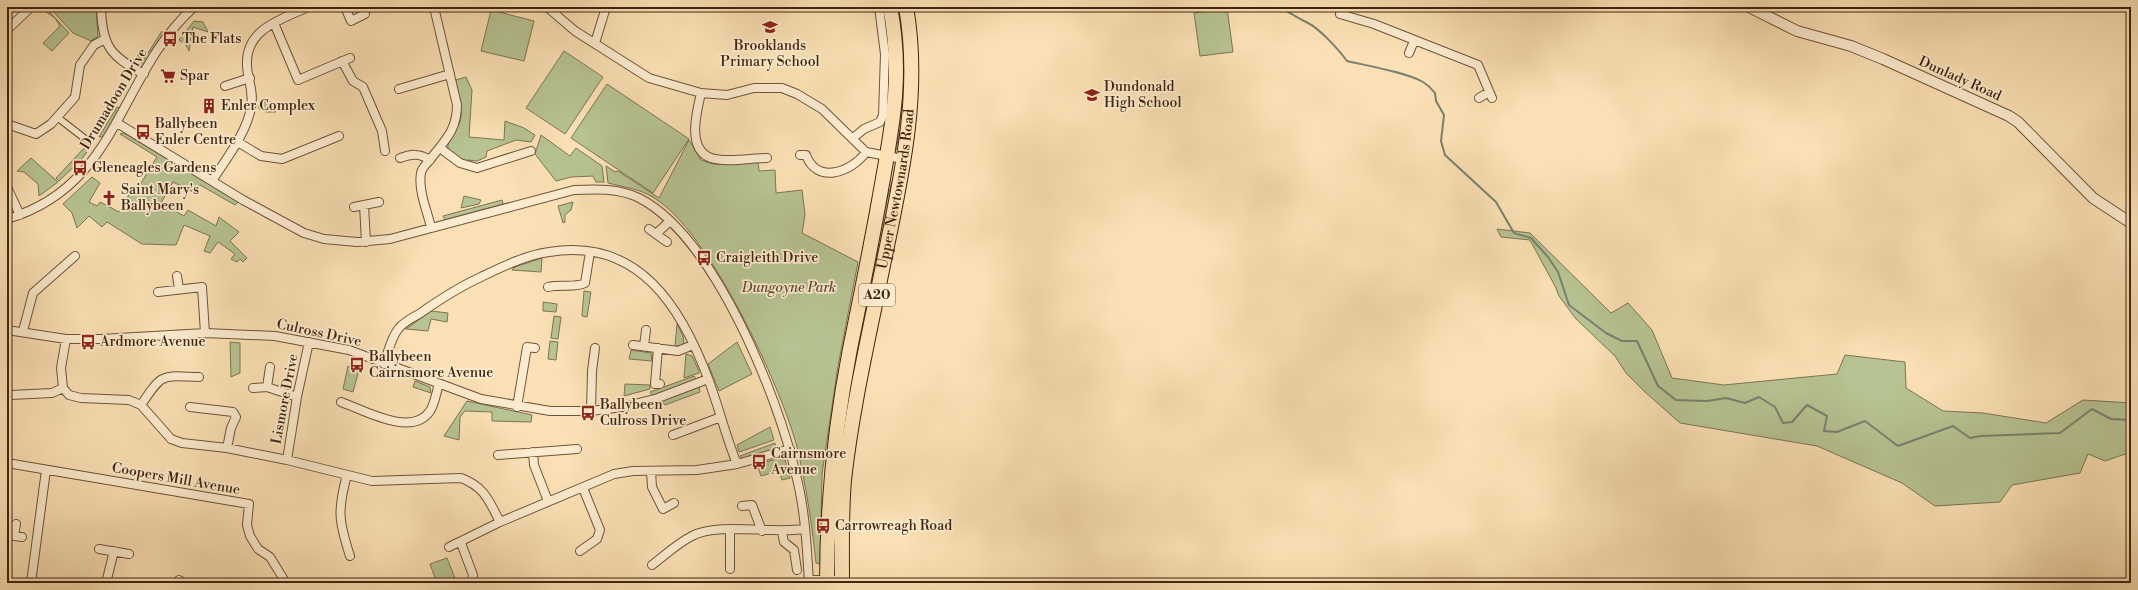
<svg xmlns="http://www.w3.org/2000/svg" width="2138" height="590" font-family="'Libre Bodoni',serif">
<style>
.green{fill:#b7c392;stroke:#7c7451}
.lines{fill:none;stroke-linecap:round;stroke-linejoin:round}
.stream{stroke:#79806e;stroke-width:2}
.pedestrian-casing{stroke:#6f5339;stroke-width:8}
.minor-casing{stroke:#6f5339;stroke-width:10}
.tertiary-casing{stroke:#6f5339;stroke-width:12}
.trunk-casing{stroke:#412410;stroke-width:16}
.pedestrian{stroke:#fcebce;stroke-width:6}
.minor{stroke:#fcebce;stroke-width:8}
.tertiary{stroke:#fcebce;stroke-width:10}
.trunk{stroke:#fae0b4;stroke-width:14}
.labels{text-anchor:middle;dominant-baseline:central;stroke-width:3.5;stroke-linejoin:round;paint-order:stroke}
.shield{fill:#fcebce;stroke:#796049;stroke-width:1}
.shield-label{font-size:13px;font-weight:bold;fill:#412410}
.poi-label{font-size:14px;fill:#412410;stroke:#fcebce;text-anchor:start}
.street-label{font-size:14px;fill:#412410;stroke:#fcebce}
.park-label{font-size:14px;font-style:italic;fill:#5e4c30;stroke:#fcebce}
</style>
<rect width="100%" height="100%" fill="#fae0b4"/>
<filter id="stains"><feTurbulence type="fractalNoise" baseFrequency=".005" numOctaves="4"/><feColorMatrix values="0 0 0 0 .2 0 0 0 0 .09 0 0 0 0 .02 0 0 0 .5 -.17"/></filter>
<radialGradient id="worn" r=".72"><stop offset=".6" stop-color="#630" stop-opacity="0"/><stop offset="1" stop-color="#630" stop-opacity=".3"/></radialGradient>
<path class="green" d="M39,7H45L69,33L52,51L43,43L60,26L55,18Z
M49,7H96L98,36L91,41L73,33Z
M895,7H902L906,81L902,121L896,150L894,149Z
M1227,8L1233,52L1200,56L1194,13Z
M491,10L534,21L524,61L481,51Z
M194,21L203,22L208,32L193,27L189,51L186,45L179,40Z
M162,31L164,34L143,68L139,67Z
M564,51L603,77L565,134L526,108Z
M466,77L472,90L469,137L504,140L505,121L524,128L535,135L531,142L516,140L487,151L486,157L477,161L467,160L466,163L448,149C446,140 459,129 461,118C463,105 455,92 456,80Z
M607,84L689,139L653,193L571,138Z
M269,100L276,112H266L259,109L258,105Z
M117,107L120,108L105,136L99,137Z
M124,133L238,202L235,205L200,185L195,193L173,182L161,203L184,216L188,210L216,226L219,217L239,232L230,241L247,258L243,262L240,259L237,262L231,259L235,254L218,242L210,253L204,251L210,236L184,225L176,245L142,244L107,222L102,227L89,216L77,228L72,213L63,204L92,177L100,183L89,202L97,206L100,202L119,212L134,186L138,188L157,157L120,134Z
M541,135L570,156L576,148L602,166L604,182H596L593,176L571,177L556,181L535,154Z
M689,140L701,160L713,164L758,162L759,171L775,170L776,193L802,190L805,215L802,233L858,262L838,366L822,474L820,564L816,563C812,524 806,486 797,447C781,386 708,229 654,198C641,189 623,187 608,183L606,166L615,172L618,171L659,198Z
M87,145L90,148L81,160L59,181L56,178Z
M31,158L58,182L39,196L38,184L24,172L17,171Z
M896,167L869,304H867L865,302L879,228Z
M464,196L481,200L479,204L461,208Z
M502,200L503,203L501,205L445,220L443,216Z
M573,202L571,210L565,215V222L563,223L558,206Z
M1497,229L1530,233L1611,313L1628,303L1652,330L1672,378L1724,385L1837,374L1845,355L1905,362L1906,388L1943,411L1983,413L2046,423L2083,400L2131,403V452L2105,461L2088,454L2080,473L2012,485L2000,502L1935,506L1902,483L1817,446L1680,423L1644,391L1626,373L1615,356L1576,319L1559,296L1555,286L1530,240L1501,237Z
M542,258L541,272L512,270L515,267Z
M584,291L591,292L587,317L582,316Z
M543,302L557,304L556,312L543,311Z
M431,311L448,313L447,322L431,319L428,331L406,329Z
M554,316L561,317L558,339L551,338Z
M677,324L683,336L684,343L680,346H675Z
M550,341L558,342L556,360L548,359Z
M230,342L240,343V373L231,377Z
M737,342L752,374L719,391L708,364Z
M631,350L651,353L652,361L629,359Z
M686,354L692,356L699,371V373L684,378Z
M348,366L359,370L353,392L343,389Z
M694,376L697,380L653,396L650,392Z
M415,381L430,387L431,393L413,387Z
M625,384L650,385V389L624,396Z
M699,387L700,392L665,405L661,401Z
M467,401L532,415L531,422L492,421V412L465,411L460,417L459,440L444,436Z
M770,427L774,440L739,452L737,445Z
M775,443L776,449L744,458L740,456Z
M776,459L785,460L790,478L782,480L779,471L761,476L757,465Z
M447,558L457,583H437L430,564Z"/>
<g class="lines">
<path class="stream" d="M1280,7C1290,13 1298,18 1308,23C1320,29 1339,50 1347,61C1368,66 1405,72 1423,82C1428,85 1432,89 1435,93L1436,101L1444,115L1441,141L1445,155L1496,202L1514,233L1531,238L1548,257L1558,272L1569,305L1606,333L1622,341H1637L1658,386L1676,400L1707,401L1726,398L1745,403L1759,397L1775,407L1783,423L1792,422L1807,405L1827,416L1824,431L1837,432L1865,421L1898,446L1953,426L1970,438L1981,436L2060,433L2092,409L2111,419L2131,420"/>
<g class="pedestrian-casing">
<path id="pedestrian" d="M57,117L88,141"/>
</g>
<g class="minor-casing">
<path id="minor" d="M101,7C102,46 110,56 144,74
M345,7L351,21L365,14
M547,7L575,31L649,78L701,93L727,95L754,88H782L797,94L822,109L866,152L903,159
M1341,7L1340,14L1374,24L1478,65L1492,98
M274,23L298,80L350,58
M7,30L31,7
M595,43L606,7
M1409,53L1414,41
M342,61L353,81L363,87L382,131L385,151
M225,86L250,78
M399,89L450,74
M701,93C697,111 686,149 711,158C725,163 752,158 767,158
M1479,98L1489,92
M117,123L243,200L304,233L324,239L357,242L390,239L574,190C595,189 619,188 639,198C714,236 778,396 796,475C805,509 807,548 809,583
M7,124L36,134L51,124L75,97L80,65L94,45L105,39
M853,138L864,129L880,122L883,115L885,54L879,7
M236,141L261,156L282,159L339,136
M440,148L460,163L477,168L531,151
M800,155H806C817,185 852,172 866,152
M400,158C412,154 419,153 430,160
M212,181C226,159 246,134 251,108C254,90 248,82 247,66C245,29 280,20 308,7
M7,187L20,215
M364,205L366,242
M354,207L379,202
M7,219C120,186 118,75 194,7
M431,227C427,211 418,190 421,173C422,168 426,164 429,161C444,141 457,131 457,105L434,7
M649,229L667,242
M657,233L670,221
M177,276L179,289
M548,287C560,284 576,288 585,283L590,252
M158,292L202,287L205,333
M7,330L66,339H101L205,333L275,336L349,350L481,399L550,411H591L623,407L658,398L708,379
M23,331L33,293L75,256
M633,345L678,351L693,345
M644,346L646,330
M658,348L655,384H660
M384,364C388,353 391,337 399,328C404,322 412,318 419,314C439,300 459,287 481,277C502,267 526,255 549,252C639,237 682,308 709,381C719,408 726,437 737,464L790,449
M267,387L297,397
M63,388L69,395L81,398L129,400L141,405L171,439L182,443L227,448L287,460L372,481L461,478C485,487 489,501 500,522
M253,388L267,387L270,367
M10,395L52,393L63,388L61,368L66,339
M341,402C364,410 412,438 430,411C435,403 436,393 439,384
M141,405C163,372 161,376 199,377
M190,407L233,412L236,417L231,428L227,448
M517,407L527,347L535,348
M591,411L592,371L595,348
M673,435L721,417
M533,452L534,465L548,501
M498,455L577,449
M287,460L297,397L309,342
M7,463L249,504L247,525L250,536L258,549L270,557L286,583
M651,471L652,487L663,509L674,503
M347,475C337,511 339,522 350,556
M742,506L752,505L762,531
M782,532L784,542L794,550L797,570
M7,535L22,537
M14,536L16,524
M461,543L473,575L472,583
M449,547L500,522L614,474L633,471L697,470L737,464
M99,549L129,554
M580,551L597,539L600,530L583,488
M652,565C665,555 678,543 692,536C718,522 772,534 804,529
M730,569V530
M179,580L183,583
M809,580H842
M31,583L46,470
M106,583L114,551"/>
</g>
<g class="tertiary-casing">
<path id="tertiary" d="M1749,7L1797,31L1851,46L1883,59L2009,116L2018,122L2093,198L2131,223"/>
</g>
<g class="trunk-casing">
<g id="trunk">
<path d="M827,583C827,505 835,426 850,349C860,300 870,251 879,201C891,132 904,78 890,7"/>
<path id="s1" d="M842,583C842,549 841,515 844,480C851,417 865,353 878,290C896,198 923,102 906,7"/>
</g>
</g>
<use href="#pedestrian" class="pedestrian"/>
<use href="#minor" class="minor"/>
<use href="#tertiary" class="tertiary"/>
<use href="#trunk" class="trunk"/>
</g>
<defs>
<g id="school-bare" transform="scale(1.2)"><path d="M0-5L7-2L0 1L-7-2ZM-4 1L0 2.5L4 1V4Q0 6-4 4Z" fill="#8f2418" stroke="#fcebce" stroke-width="2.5" paint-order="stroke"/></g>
<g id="bus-bare" transform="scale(1.2)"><path d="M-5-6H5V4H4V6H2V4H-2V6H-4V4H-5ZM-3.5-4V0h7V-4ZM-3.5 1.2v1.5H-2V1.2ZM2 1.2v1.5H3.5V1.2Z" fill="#8f2418" stroke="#fcebce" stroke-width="2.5" paint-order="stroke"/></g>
<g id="supermarket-bare" transform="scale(1.2)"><path d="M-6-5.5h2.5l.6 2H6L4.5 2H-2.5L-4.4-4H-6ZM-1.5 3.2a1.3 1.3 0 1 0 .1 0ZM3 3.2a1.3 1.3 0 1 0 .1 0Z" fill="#8f2418" stroke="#fcebce" stroke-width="2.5" paint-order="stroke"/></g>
<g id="building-bare" transform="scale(1.2)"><path d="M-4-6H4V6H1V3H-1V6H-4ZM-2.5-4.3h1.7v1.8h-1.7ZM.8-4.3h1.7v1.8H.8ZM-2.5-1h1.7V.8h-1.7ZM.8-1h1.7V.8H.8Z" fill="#8f2418" stroke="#fcebce" stroke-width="2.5" paint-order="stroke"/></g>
<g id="church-bare" transform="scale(1.2)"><path d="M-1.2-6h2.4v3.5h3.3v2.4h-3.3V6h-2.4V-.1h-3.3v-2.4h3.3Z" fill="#8f2418" stroke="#fcebce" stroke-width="2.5" paint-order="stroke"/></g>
</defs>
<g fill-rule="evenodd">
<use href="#school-bare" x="770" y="27"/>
<use href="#bus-bare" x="170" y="39"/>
<use href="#supermarket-bare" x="168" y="76"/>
<use href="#school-bare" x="1092" y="95"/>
<use href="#building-bare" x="209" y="106"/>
<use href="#bus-bare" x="143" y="132"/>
<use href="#bus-bare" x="80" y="168"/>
<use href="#church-bare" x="109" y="198"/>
<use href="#bus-bare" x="704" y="258"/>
<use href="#bus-bare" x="88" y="342"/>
<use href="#bus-bare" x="357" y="365"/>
<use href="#bus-bare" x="588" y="413"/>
<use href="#bus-bare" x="759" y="462"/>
<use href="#bus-bare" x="823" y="526"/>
</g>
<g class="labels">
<rect class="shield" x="859" y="284" width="36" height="22" rx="3"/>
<g class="shield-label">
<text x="877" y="295">A20</text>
</g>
<g class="poi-label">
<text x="182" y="39">The Flats</text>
<text x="770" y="46" text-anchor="middle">Brooklands<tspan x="770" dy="16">Primary School</tspan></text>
<text x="180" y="76">Spar</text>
<text x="1104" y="87">Dundonald<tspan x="1104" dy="16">High School</tspan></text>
<text x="221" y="106">Enler Complex</text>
<text x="155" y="124">Ballybeen<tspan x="155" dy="16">Enler Centre</tspan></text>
<text x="92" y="168">Gleneagles Gardens</text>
<text x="121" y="190">Saint Mary's<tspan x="121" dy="16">Ballybeen</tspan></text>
<text x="716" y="258">Craigleith Drive</text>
<text x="100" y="342">Ardmore Avenue</text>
<text x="369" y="357">Ballybeen<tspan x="369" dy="16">Cairnsmore Avenue</tspan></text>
<text x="600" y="405">Ballybeen<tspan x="600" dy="16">Culross Drive</tspan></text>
<text x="771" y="454">Cairnsmore<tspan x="771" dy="16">Avenue</tspan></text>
<text x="835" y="526">Carrowreagh Road</text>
</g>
<g class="street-label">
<text transform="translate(1960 79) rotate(24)">Dunlady Road</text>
<text transform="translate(114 99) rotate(-59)">Drumadoon Drive</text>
<text stroke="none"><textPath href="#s1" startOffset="399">Upper Newtownards Road</textPath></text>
<text transform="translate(319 333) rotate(12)">Culross Drive</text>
<text transform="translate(285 399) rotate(-79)">Lismore Drive</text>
<text transform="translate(176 479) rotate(10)">Coopers Mill Avenue</text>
</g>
<g class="park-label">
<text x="789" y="288">Dungoyne Park</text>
</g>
</g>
<rect width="2138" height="590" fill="none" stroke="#fae0b4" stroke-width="24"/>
<rect x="8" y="8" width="2122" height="574" fill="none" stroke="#412410" stroke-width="2"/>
<rect x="12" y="12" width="2114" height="566" fill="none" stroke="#412410"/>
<rect width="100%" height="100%" filter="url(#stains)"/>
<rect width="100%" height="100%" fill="url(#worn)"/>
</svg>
